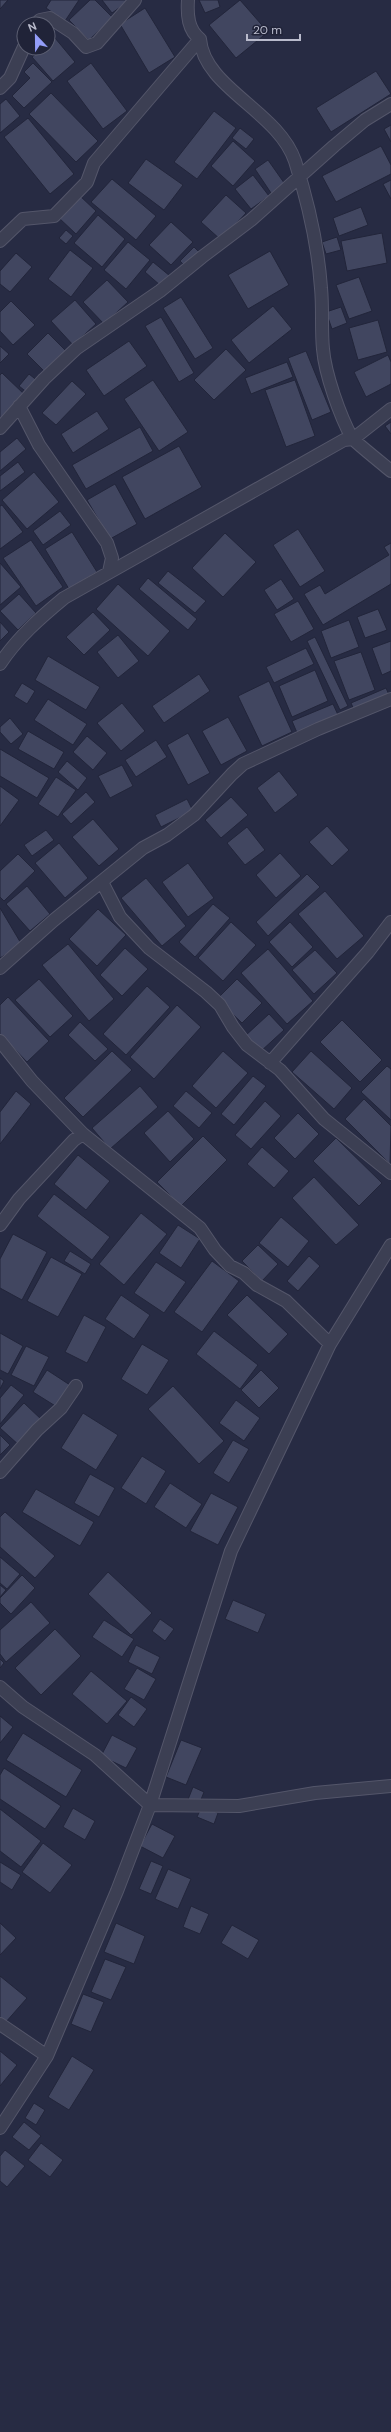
<svg xmlns="http://www.w3.org/2000/svg" width="391" height="2432" font-family="'DM Sans',sans-serif">
<style>
.building{fill:#414660;stroke:#22253a}
.lines{fill:none;stroke-linecap:round;stroke-linejoin:round}
.street-casing{stroke:#54566a;stroke-width:14}
.street{stroke:#3c3f53;stroke-width:12}
</style>
<rect width="100%" height="100%" fill="#272b43"/>
<path class="building" d="M0,0H8L0,9Z
M51,0H79L65,21L46,8Z
M90,0H95L113,18L89,40L69,20Z
M102,0H129V1L112,13Z
M199,0H218L220,7L205,13Z
M240,0L268,32L236,58L209,25Z
M145,8L175,57L149,73L120,24Z
M55,38L75,62L53,81L32,57L43,48H48V44Z
M33,63L52,82L24,108L12,96L30,78L24,72Z
M91,63L127,111L103,129L67,81Z
M376,71L391,94L331,132L316,108Z
M51,93L98,141L76,162L29,114Z
M6,99L20,116L0,133V104Z
M214,111L236,128L197,179L174,162Z
M28,118L74,174L50,194L4,137Z
M391,125V142L384,129Z
M240,128L254,139L246,149L232,138Z
M233,141L255,161L233,186L211,166Z
M381,146L391,165V174L336,202L322,176Z
M146,159L183,185L164,210L128,183Z
M268,160L287,187L273,196L255,169Z
M253,175L269,196L251,209L235,189Z
M112,179L156,216L136,240L91,202Z
M391,180V199L383,184Z
M79,195L96,211L76,234L59,218Z
M226,195L246,213L221,240L201,222Z
M361,207L368,225L339,236L333,218Z
M98,215L125,239L102,267L74,243Z
M171,222L193,242L171,265L149,245Z
M66,230L73,236L66,244L59,238Z
M382,233L387,263L347,271L341,241Z
M337,237L341,250L326,254L322,242Z
M128,242L150,260L126,289L104,270Z
M194,247L200,253L186,267L180,261Z
M70,250L93,268L71,297L48,279Z
M270,251L289,285L248,309L228,275Z
M16,253L32,267L10,292L0,284V271Z
M153,262L170,276L161,286L145,272Z
M359,277L372,311L349,319L336,285Z
M107,280L128,302L104,324L83,302Z
M181,297L213,348L195,359L163,308Z
M75,300L96,324L73,345L51,321Z
M11,301L35,325L13,345L0,331V312Z
M273,306L292,329L249,363L231,340Z
M341,307L347,323L332,329L326,312Z
M161,317L194,373L179,382L145,326Z
M378,320L387,352L358,360L349,328Z
M48,333L66,351L45,372L27,354Z
M129,341L147,366L104,396L86,370Z
M0,346L9,354L0,363Z
M226,349L246,370L214,400L194,380Z
M306,351L331,412L312,420L288,358Z
M388,355L391,362V384L366,397L354,372Z
M287,362L293,377L251,394L245,378Z
M2,373L25,395L0,422V375Z
M29,374L39,382L29,394L19,386Z
M153,380L188,432L159,451L124,399Z
M295,380L315,436L286,447L265,390Z
M72,381L86,394L56,425L42,413Z
M97,411L109,429L73,453L61,434Z
M391,422V434L385,426Z
M140,427L153,451L86,489L72,465Z
M17,438L26,449L0,471V452Z
M179,446L202,487L145,519L122,477Z
M18,462L25,472L0,491V476Z
M34,472L59,502L27,529L2,500Z
M115,484L137,524L110,539L87,500Z
M2,505L23,532L0,549V506Z
M60,511L71,525L43,545L33,531Z
M298,529L325,571L300,587L273,545Z
M72,532L97,572L69,589L45,549Z
M225,533L256,562L223,597L192,568Z
M31,540L63,587L36,606L3,558Z
M391,543V584L323,625L304,594L320,585L325,594L389,555L384,547Z
M0,563L21,587L0,605Z
M168,571L206,601L195,613L158,583Z
M148,578L197,619L188,630L139,589Z
M281,579L294,599L277,610L264,590Z
M118,584L170,631L148,656L96,609Z
M19,594L36,613L18,630L0,611Z
M298,601L314,629L291,642L274,614Z
M378,609L387,630L365,638L357,617Z
M93,612L110,630L84,655L66,637Z
M349,620L359,647L331,658L321,631Z
M0,622L9,632L0,641Z
M118,635L139,661L118,678L97,652Z
M315,637L348,706L340,710L307,641Z
M391,641V671L382,675L372,648Z
M306,648L314,664L274,683L266,667Z
M361,652L375,690L349,700L334,661Z
M48,656L100,687L86,710L35,680Z
M315,670L328,701L292,717L279,686Z
M199,674L210,691L164,723L152,706Z
M269,681L292,732L262,746L238,696Z
M22,683L35,691L27,704L14,696Z
M386,688L390,697L355,712L351,703Z
M48,699L87,724L73,745L34,720Z
M122,703L145,731L121,751L97,723Z
M333,704L339,717L298,735L292,721Z
M228,717L247,751L221,765L202,731Z
M10,718L23,734L11,744L0,732V727Z
M28,731L64,752L54,769L18,749Z
M188,733L210,773L188,785L167,745Z
M87,736L107,753L93,770L73,752Z
M156,740L167,757L136,777L125,760Z
M0,749L49,778L37,798L0,776Z
M67,761L87,778L78,790L58,772Z
M122,765L133,786L110,798L98,776Z
M279,771L298,795L275,813L257,788Z
M56,777L76,790L58,817L38,804Z
M0,786L19,800L0,826Z
M86,792L95,802L71,824L62,814Z
M231,797L248,815L221,838L205,820Z
M187,799L193,811L161,827L155,815Z
M93,819L119,849L99,866L72,837Z
M327,826L349,850L332,866L309,842Z
M247,827L265,850L245,865L227,843Z
M46,830L54,840L32,856L24,845Z
M59,843L88,878L65,898L35,863Z
M280,853L301,876L276,898L256,875Z
M18,854L35,871L4,901L0,897V871Z
M188,863L214,898L188,917L162,882Z
M307,874L320,887L268,936L256,922Z
M146,878L186,926L162,946L121,898Z
M27,886L50,914L30,931L6,904Z
M325,891L364,936L337,959L298,914Z
M213,904L230,918L195,957L179,942Z
M0,908L22,945L0,958Z
M98,909L126,935L97,966L69,939Z
M231,922L256,945L223,981L198,958Z
M290,922L313,947L292,967L269,942Z
M68,944L114,999L89,1021L42,965Z
M125,948L148,969L122,996L100,975Z
M268,949L313,1001L287,1024L241,973Z
M315,950L337,973L314,994L292,970Z
M39,979L73,1016L50,1037L15,1000Z
M237,979L262,1003L242,1023L217,999Z
M147,986L170,1007L126,1055L103,1034Z
M8,997L49,1041L27,1062L0,1034V1005Z
M177,1005L201,1027L154,1079L130,1057Z
M269,1014L284,1030L260,1052L245,1036Z
M342,1020L382,1060L360,1082L320,1042Z
M80,1022L108,1049L95,1061L68,1035Z
M112,1051L132,1070L83,1117L64,1098Z
M223,1051L248,1073L216,1108L192,1086Z
M311,1051L352,1088L334,1109L292,1072Z
M387,1066L391,1069V1120L361,1092Z
M253,1076L266,1086L234,1125L221,1114Z
M140,1086L158,1107L110,1149L92,1128Z
M16,1091L31,1104L0,1144V1112Z
M186,1091L212,1113L199,1128L173,1106Z
M364,1099L391,1126L390,1164L345,1119Z
M265,1101L281,1116L251,1149L235,1135Z
M168,1111L194,1139L170,1162L144,1133Z
M298,1113L319,1134L295,1159L274,1138Z
M203,1136L227,1160L181,1206L157,1182Z
M336,1138L382,1183L359,1206L313,1161Z
M262,1147L289,1171L274,1188L247,1164Z
M78,1155L110,1181L86,1210L54,1184Z
M314,1177L359,1225L336,1245L292,1198Z
M54,1194L110,1237L92,1260L37,1216Z
M141,1213L167,1234L124,1285L99,1264Z
M281,1217L309,1241L288,1267L259,1243Z
M178,1225L200,1239L181,1268L159,1253Z
M13,1234L47,1252L22,1300L0,1288V1259Z
M258,1245L278,1264L262,1281L242,1261Z
M70,1251L91,1264L85,1274L64,1261Z
M309,1256L320,1266L298,1291L287,1281Z
M51,1257L82,1274L58,1317L27,1301Z
M212,1261L239,1281L202,1332L174,1312Z
M156,1262L186,1282L164,1313L134,1293Z
M121,1295L150,1315L134,1339L105,1319Z
M247,1295L288,1334L269,1354L227,1315Z
M84,1315L106,1327L87,1363L65,1352Z
M214,1331L258,1365L240,1389L196,1354Z
M0,1333L23,1346L8,1374L0,1370Z
M142,1344L169,1360L147,1395L121,1379Z
M26,1346L49,1357L34,1386L11,1375Z
M47,1370L70,1385L57,1407L33,1392Z
M261,1370L279,1388L259,1408L241,1390Z
M0,1378L4,1381L0,1389Z
M11,1385L24,1395L0,1424V1398Z
M173,1386L224,1441L199,1464L148,1409Z
M236,1400L260,1418L244,1441L219,1423Z
M24,1403L43,1421L20,1446L0,1428Z
M83,1413L118,1435L96,1470L61,1448Z
M0,1435L10,1445L0,1455Z
M233,1440L249,1449L229,1483L213,1473Z
M142,1456L166,1471L146,1504L121,1488Z
M90,1474L115,1488L99,1517L74,1503Z
M170,1483L202,1504L186,1528L154,1507Z
M36,1489L94,1522L80,1546L22,1512Z
M211,1493L238,1507L218,1545L190,1531Z
M5,1512L55,1556L35,1578L0,1547V1517Z
M0,1557L20,1574L7,1589L0,1583Z
M108,1572L152,1613L131,1635L88,1594Z
M22,1575L35,1588L11,1614L0,1603V1598Z
M0,1585L6,1590L0,1597Z
M233,1600L266,1614L258,1633L225,1619Z
M31,1602L50,1623L6,1662L0,1654V1630Z
M160,1619L174,1629L165,1641L152,1631Z
M104,1620L134,1639L122,1657L92,1637Z
M55,1629L81,1656L41,1695L15,1668Z
M136,1645L160,1657L152,1674L128,1662Z
M0,1659L4,1663L0,1668Z
M137,1668L156,1679L144,1700L124,1689Z
M91,1671L127,1701L107,1724L72,1694Z
M131,1697L147,1709L134,1727L118,1715Z
M0,1716L13,1727L0,1743Z
M23,1733L82,1770L66,1797L6,1760Z
M112,1735L137,1748L126,1768L101,1756Z
M181,1740L202,1748L186,1785L166,1777Z
M4,1768L61,1806L45,1829L0,1799V1775Z
M193,1787L204,1792L198,1807L187,1802Z
M202,1806L218,1813L214,1824L197,1817Z
M73,1808L95,1821L85,1840L63,1827Z
M0,1809L41,1841L21,1867L0,1851Z
M152,1824L175,1836L163,1858L140,1846Z
M43,1843L72,1865L50,1893L22,1872Z
M151,1861L163,1866L151,1894L139,1889Z
M0,1862L21,1875L12,1890L0,1882Z
M168,1869L191,1879L178,1909L155,1899Z
M191,1906L209,1914L200,1934L183,1927Z
M0,1923L16,1938L0,1955Z
M116,1923L145,1936L134,1964L104,1952Z
M232,1925L259,1940L248,1959L221,1943Z
M105,1959L126,1967L111,2000L91,1992Z
M0,1976L27,1998L5,2023L0,2019Z
M83,1994L104,2002L91,2032L71,2024Z
M0,2051L17,2065L0,2086Z
M72,2056L94,2070L69,2110L48,2097Z
M34,2103L45,2110L36,2125L25,2118Z
M24,2122L41,2136L29,2150L12,2137Z
M41,2143L63,2160L50,2177L28,2160Z
M5,2150L25,2166L7,2187L0,2181V2156Z"/>
<g class="lines">
<g class="street-casing">
<path id="street" d="M188,0C187,15 188,30 200,39C204,88 278,111 295,161C308,202 318,245 321,288C323,308 321,329 323,349C325,374 340,416 352,438C354,441 385,466 391,471
M36,24L40,20L50,18L73,33L86,47L97,43L135,0
M0,88L10,78L24,47
M0,241L23,219L54,216L87,182L94,163L200,39
M19,406L39,445L107,543L112,558L109,572
M0,428L44,379L77,348L160,291L202,257L251,220L334,146L365,120L391,104
M0,664C17,638 41,617 64,598L344,440L353,439L391,409
M102,882L120,917L149,948L206,992L220,1005L233,1027L247,1045L280,1070L324,1119L391,1173
M0,968L54,920L143,848L167,835L194,815L232,774L243,764L318,729L391,699
M0,1041L32,1081L83,1134
M270,1063L368,952L391,922
M0,1225L19,1199L74,1140L83,1134L200,1228L215,1250L230,1266L244,1273L257,1285L286,1301L330,1344
M0,1472L37,1430L61,1408L76,1386
M0,1687L23,1707L95,1755L150,1805L239,1806L315,1793L391,1786
M0,2024L47,2056
M0,2128L47,2056L117,1891L150,1805L231,1551L330,1344L391,1245"/>
</g>
<use href="#street" class="street"/>
</g>
<g transform="translate(36 36) rotate(338)"><circle r="19" fill="#202338" stroke="#5d6073"/>
<path d="M0-3L7 15L0 10L-7 15Z" fill="#939df8"/>
<text y="-6" font-size="11" font-weight="bold" text-anchor="middle" fill="#b9bbcc">N</text>
</g>
<path d="M247 34v6h53v-6" fill="none" stroke="#b9bbcc" stroke-width="2"/>
<text x="253" y="34" font-size="12" fill="#b9bbcc" stroke="#202338" stroke-width="3" paint-order="stroke">20 m</text>
</svg>
